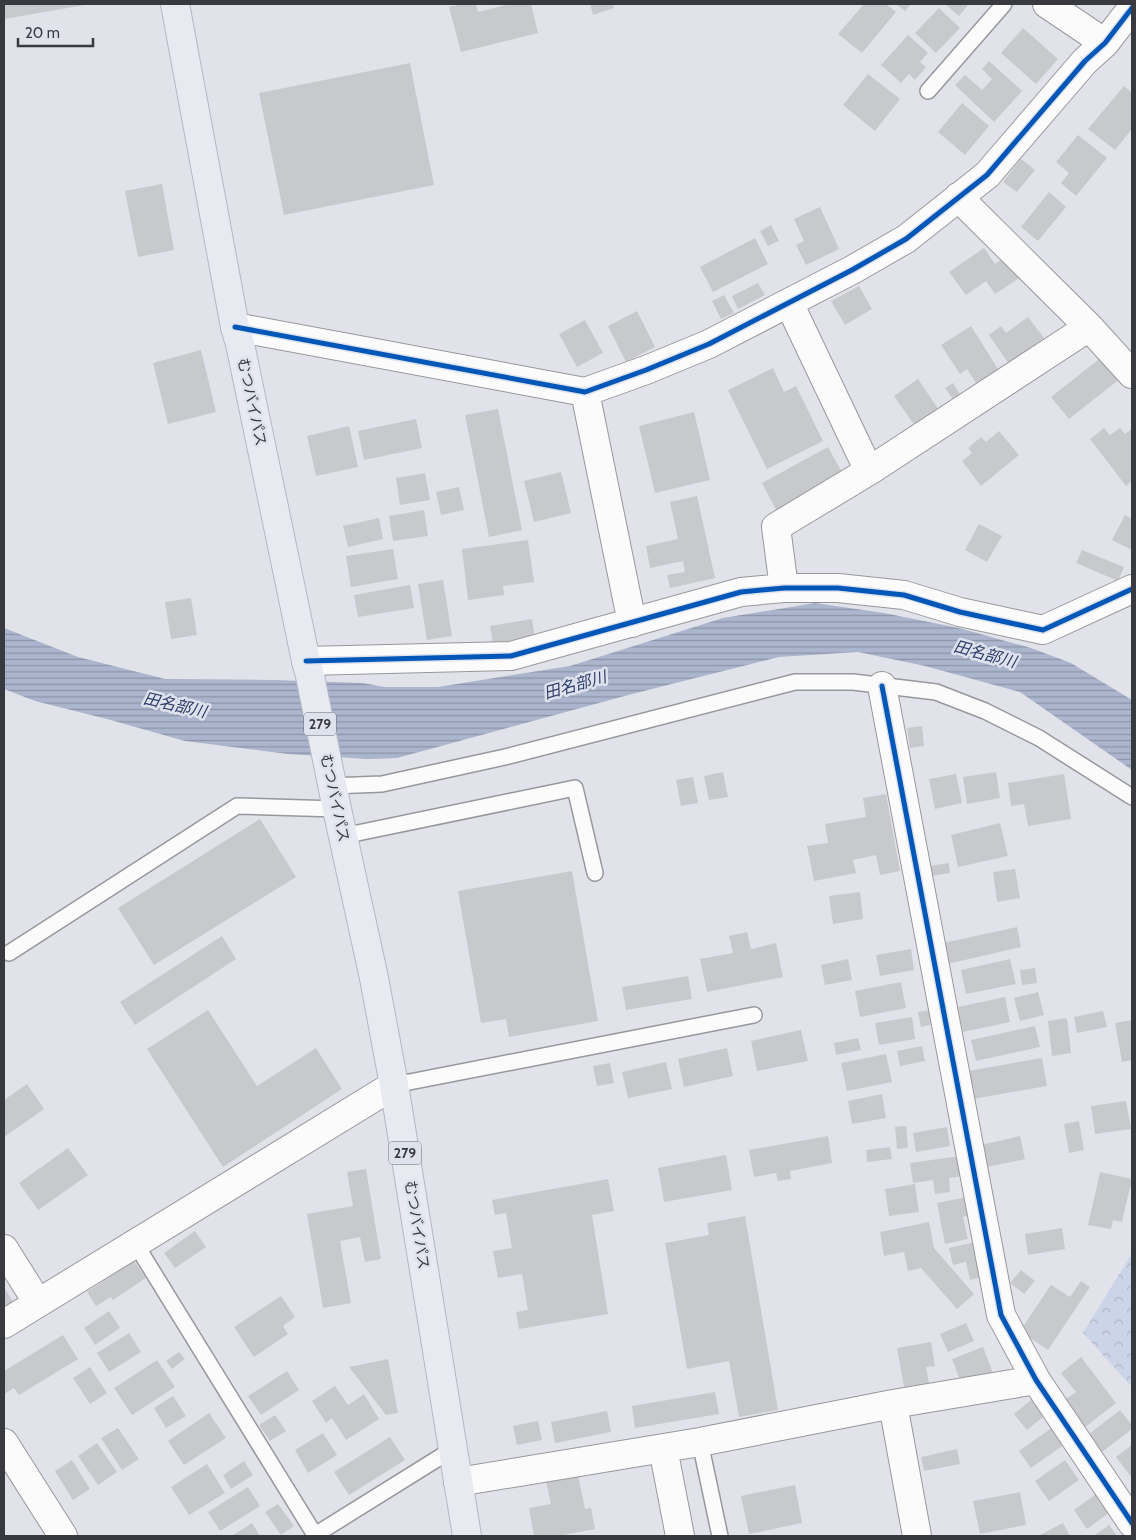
<svg xmlns="http://www.w3.org/2000/svg" width="1136" height="1540" font-family="Cabin,'Noto Sans JP',sans-serif">
<style>
.forest{fill:url(#forest-crowns)}
.water{fill:url(#water-rules)}
.building{fill:#c8c9cd}
.lines{fill:none;stroke-linecap:round;stroke-linejoin:round}
.service-casing{stroke:#97989d;stroke-width:18}
.minor-casing{stroke:#97989d;stroke-width:30}
.trunk-casing{stroke:#b3b7c3;stroke-width:30}
.service{stroke:#fbfbfc;stroke-width:15}
.minor{stroke:#fbfbfc;stroke-width:28}
.trunk{stroke:#e8eaf2;stroke-width:28}
.cycleway-casing{stroke:#dee2ed;stroke-width:8}
.cycleway{stroke:#0057b8;stroke-width:5}
.labels{text-anchor:middle;dominant-baseline:central;stroke-width:5;stroke-linejoin:round;paint-order:stroke}
.shield{fill:#dee2ed;stroke:#6a6c73;stroke-width:1}
.shield-label{font-size:14px;font-weight:bold;fill:#393a3f}
.street-label{font-size:15px;fill:#393a3f;stroke:#dee2ed}
.water-label{font-size:16px;font-style:italic;fill:#2c3c68;stroke:#dee2ed}
</style>
<defs>
<pattern id="forest-crowns" width="20" height="18" patternUnits="userSpaceOnUse" patternTransform="scale(1.25)"><rect width="20" height="18" fill="#ccd4e7"/><path d="M2 6a3 3 0 1 1 6 0M12 15a3 3 0 1 1 6 0" fill="none" stroke="#b0b7c7"/></pattern>
<pattern id="water-rules" width="6" height="5" patternUnits="userSpaceOnUse" patternTransform="scale(1.25)"><rect width="6" height="5" fill="#abb5cd"/><path d="M0 2.5h6" fill="none" stroke="#8c94a8"/></pattern>
</defs>
<rect width="100%" height="100%" fill="#e2e3ea"/>
<path class="forest" d="M1132,1253V1387L1083,1333Z"/>
<path class="water" d="M815,603L884,613L959,628L1031,648L1071,663L1132,700V770L1020,692L925,666L858,652L779,657L632,694L397,758L368,759L288,754L185,741L107,719L35,701L4,689V628L78,657L165,679L275,680L363,683L384,687H438L570,666L723,618Z"/>
<path class="building" d="M4,4H85V5L4,19Z
M462,4H476L478,12L510,4H531L538,33L461,52L449,7Z
M590,4H613L614,8L593,15Z
M864,4H886L896,12L862,53L838,34Z
M896,4H911L905,11Z
M945,4H969L959,16Z
M939,8L960,28L936,53L915,33Z
M1023,28L1058,59L1036,84L1001,53Z
M908,35L928,53L920,62L926,67L915,80L909,74L901,83L881,65Z
M989,61L1022,91L994,122L955,85L965,75L982,90L992,79L982,69Z
M410,63L434,185L284,215L259,93Z
M868,74L900,99L875,131L843,105Z
M1124,86L1132,93V129L1115,150L1088,129Z
M962,103L989,126L965,155L938,132Z
M1078,135L1107,158L1076,196L1061,183L1069,173L1056,162Z
M1021,159L1035,170L1017,192L1003,182Z
M162,184L174,250L138,257L125,191Z
M1049,192L1066,207L1038,241L1021,227Z
M820,207L839,249L806,265L796,245L804,241L794,219Z
M771,225L779,241L768,246L760,231Z
M755,238L768,264L713,292L700,267Z
M984,248L995,264L1006,256L1021,277L995,294L986,281L966,295L949,272Z
M758,283L765,295L738,309L732,296Z
M859,286L872,309L845,325L831,301Z
M724,295L734,313L721,319L712,301Z
M637,311L655,347L626,362L608,326Z
M1028,317L1044,338L1009,364L989,335L1001,326L1006,333Z
M585,320L603,353L577,367L559,334Z
M971,326L998,369L976,383L967,369L960,374L941,345Z
M201,350L216,412L168,424L153,363Z
M1103,356L1121,378L1069,419L1051,397Z
M773,368L784,392L796,386L823,441L767,469L728,390Z
M918,379L939,410L915,426L894,396Z
M953,383L962,398L955,402L945,388Z
M498,409L522,530L489,537L465,415Z
M694,412L710,480L655,493L639,426Z
M416,419L422,448L364,460L358,431Z
M349,426L358,467L316,476L307,436Z
M1104,428L1110,435L1120,428L1125,434L1132,429V481L1126,486L1090,439Z
M999,431L1019,455L981,486L962,461L972,453L968,448L981,437L986,442Z
M828,447L844,476L780,517L762,483Z
M561,472L571,513L534,522L524,481Z
M425,473L430,500L400,505L396,478Z
M459,487L464,510L441,515L436,492Z
M697,496L715,578L670,588L667,575L685,572L683,561L650,568L646,546L678,539L670,502Z
M424,510L428,536L393,541L389,516Z
M1125,515L1132,519V550L1112,540Z
M379,518L383,539L348,547L343,526Z
M979,524L1002,536L987,562L965,550Z
M528,540L534,582L503,586L504,595L468,600L462,549Z
M393,549L398,579L351,587L346,556Z
M1082,550L1124,567L1118,581L1076,563Z
M443,580L452,636L427,640L418,584Z
M410,585L414,608L358,617L354,595Z
M191,598L197,635L171,639L165,602Z
M532,619L535,637L493,644L490,626Z
M922,726L924,746L910,748L907,728Z
M723,772L728,797L709,800L704,776Z
M996,772L1000,798L967,804L963,777Z
M956,774L962,803L935,809L929,779Z
M1064,774L1071,819L1028,826L1024,804L1011,806L1008,783Z
M693,777L698,803L681,806L676,780Z
M886,794L900,871L880,875L876,855L853,860L856,873L814,881L807,846L828,843L825,824L866,817L863,798Z
M260,819L296,877L154,965L118,908Z
M1000,823L1008,856L958,867L951,835Z
M949,863L950,873L931,876L929,866Z
M1015,869L1020,898L997,902L993,872Z
M572,871L598,1021L509,1037L506,1019L481,1023L458,891Z
M860,892L863,919L833,924L829,896Z
M1017,927L1021,947L943,965L939,944Z
M747,932L751,949L776,943L783,977L707,992L700,959L733,953L729,936Z
M222,936L236,959L135,1025L120,1002Z
M911,949L914,970L880,976L876,955Z
M848,959L852,980L825,985L821,965Z
M1010,959L1016,984L966,994L961,970Z
M1035,968L1037,983L1022,985L1020,970Z
M688,976L692,999L626,1010L622,987Z
M901,982L906,1008L860,1017L855,991Z
M1038,992L1044,1015L1020,1021L1014,998Z
M1005,997L1010,1022L963,1032L958,1007Z
M208,1010L257,1086L316,1048L342,1089L223,1167L147,1049Z
M931,1010L933,1024L921,1027L918,1012Z
M1103,1011L1107,1027L1077,1033L1074,1017Z
M912,1017L915,1039L879,1045L875,1023Z
M1067,1018L1071,1053L1052,1056L1048,1021Z
M1132,1020V1060L1122,1062L1115,1023Z
M1035,1026L1040,1047L976,1061L971,1040Z
M801,1030L808,1061L757,1071L751,1041Z
M858,1038L861,1050L836,1055L834,1043Z
M922,1046L925,1061L900,1066L897,1051Z
M727,1048L733,1076L684,1087L678,1059Z
M886,1054L892,1082L847,1091L841,1063Z
M1042,1058L1047,1086L973,1099L968,1071Z
M666,1062L672,1089L628,1098L622,1072Z
M610,1063L614,1083L597,1086L593,1066Z
M27,1084L44,1109L4,1137V1100Z
M882,1094L886,1118L852,1124L848,1101Z
M1126,1101L1131,1129L1095,1134L1091,1106Z
M1079,1121L1084,1150L1069,1153L1064,1124Z
M906,1126L908,1148L897,1149L895,1127Z
M947,1127L950,1146L916,1152L913,1133Z
M828,1136L832,1163L790,1171L791,1179L778,1181L776,1173L754,1177L749,1150Z
M1020,1136L1025,1159L987,1167L981,1145Z
M890,1147L892,1159L867,1162L866,1150Z
M68,1148L88,1175L38,1210L19,1183Z
M726,1155L732,1190L664,1202L658,1168Z
M960,1156L963,1176L949,1178L950,1192L935,1194L933,1180L913,1183L910,1163Z
M366,1169L381,1259L365,1262L360,1237L340,1241L351,1303L323,1308L307,1214L353,1206L347,1172Z
M1100,1172L1132,1179L1122,1222L1113,1220L1111,1229L1088,1225Z
M608,1179L614,1211L592,1215L608,1314L519,1329L516,1312L528,1310L522,1274L498,1278L493,1251L512,1248L506,1213L495,1215L492,1200Z
M915,1184L919,1212L889,1216L885,1189Z
M967,1197L970,1215L963,1217L968,1239L945,1244L937,1203Z
M745,1216L778,1410L739,1417L729,1361L687,1369L665,1243L709,1235L707,1223Z
M929,1222L934,1248L974,1294L957,1309L921,1268L908,1271L904,1252L884,1256L880,1232Z
M1062,1228L1065,1249L1028,1255L1025,1234Z
M195,1231L206,1247L175,1268L164,1253Z
M975,1242L982,1277L970,1280L966,1262L953,1265L949,1248Z
M134,1261L146,1278L113,1300L111,1297L96,1306L87,1292Z
M1021,1270L1035,1281L1024,1294L1010,1283Z
M1081,1281L1090,1287L1048,1350L1020,1331L1051,1285L1070,1297Z
M4,1287L13,1302L4,1308Z
M281,1296L295,1317L283,1326L288,1334L254,1357L234,1327Z
M109,1311L120,1328L95,1345L84,1328Z
M966,1323L974,1341L948,1352L940,1334Z
M129,1333L141,1352L109,1372L97,1353Z
M63,1335L78,1359L19,1395L14,1388L4,1394V1371Z
M931,1342L935,1366L926,1367L930,1388L905,1392L897,1348Z
M983,1347L993,1373L962,1385L952,1359Z
M179,1352L185,1359L172,1369L166,1361Z
M1081,1357L1116,1403L1084,1428L1063,1401L1076,1392L1061,1373Z
M388,1359L398,1413L386,1415L349,1367Z
M157,1360L175,1387L132,1415L114,1388Z
M90,1367L107,1393L90,1404L73,1378Z
M287,1371L299,1390L261,1415L248,1396Z
M335,1386L348,1405L364,1394L379,1419L346,1440L332,1418L326,1423L312,1401Z
M715,1392L719,1414L635,1428L632,1406Z
M173,1396L186,1416L166,1428L154,1408Z
M1036,1396L1049,1412L1027,1430L1014,1414Z
M1120,1410L1132,1425V1429L1102,1452L1088,1435Z
M607,1411L611,1432L555,1443L551,1422Z
M209,1413L226,1438L184,1465L168,1441Z
M275,1415L286,1431L270,1441L259,1425Z
M538,1421L542,1440L517,1445L513,1426Z
M1053,1427L1065,1444L1031,1468L1019,1451Z
M118,1428L139,1459L122,1470L101,1438Z
M323,1433L337,1455L308,1473L295,1450Z
M390,1437L405,1460L349,1495L334,1472Z
M97,1443L117,1472L98,1485L78,1456Z
M1132,1445V1478L1116,1457Z
M957,1449L960,1464L924,1471L921,1457Z
M72,1460L90,1489L73,1500L55,1471Z
M1065,1460L1079,1480L1049,1501L1035,1481Z
M244,1461L253,1475L231,1489L223,1475Z
M207,1464L225,1493L189,1515L171,1487Z
M578,1475L585,1509L591,1508L595,1529L558,1536H534L529,1508L551,1504L546,1481Z
M795,1485L802,1523L749,1534L741,1496Z
M248,1487L260,1506L220,1531L208,1512Z
M1020,1492L1026,1525L980,1534L973,1501Z
M1096,1494L1110,1512L1087,1529L1074,1510Z
M278,1504L294,1526L281,1535L265,1512Z
M252,1523L260,1536H232Z
M1063,1523L1070,1536H1038Z
M1109,1525L1117,1536H1094Z"/>
<g class="lines">
<g class="service-casing">
<path id="service" d="M928,91L1004,4
M332,786L382,784L505,757L795,682H853L936,692L985,711L1039,738L1132,797
M343,836L575,788L595,873
M9,953L237,806L337,809
M394,1085L754,1015
M135,1243L315,1535L453,1449
M700,1442L720,1536"/>
</g>
<g class="minor-casing">
<path id="minor" d="M1047,4L1105,43
M958,197L1089,327L1132,374
M789,303L869,471
M235,327L585,392L646,370L709,344L852,270L906,239L987,175L1085,61L1105,43L1132,8
M585,392L632,623
M784,588L776,527L869,471L1089,327
M306,661L511,656L741,592L784,588H838L904,595L960,612L1043,630L1132,589
M882,686L1001,1315L1036,1380L1132,1523
M4,1249L38,1303
M4,1324L394,1085
M893,1404L917,1536
M4,1443L63,1536
M663,1448L680,1536
M458,1482L700,1442L893,1404L1036,1380"/>
</g>
<g class="trunk-casing">
<path id="trunk" d="M175,4L235,327L240,344L306,661L310,676L337,809L374,978L394,1085L467,1536"/>
</g>
<use href="#service" class="service"/>
<use href="#minor" class="minor"/>
<use href="#trunk" class="trunk"/>
<g class="cycleway-casing">
<path id="cycleway" d="M235,327L585,392L646,370L709,344L852,270L906,239L987,175L1085,61L1105,43L1132,8
M306,661L511,656L741,592L784,588H838L904,595L960,612L1043,630L1132,589
M882,686L1001,1315L1036,1380L1132,1523"/>
</g>
<use href="#cycleway" class="cycleway"/>
</g>
<g class="labels">
<g class="shield">
<rect x="304" y="712.5" width="32" height="23" rx="4"/>
<rect x="389" y="1141.5" width="32" height="23" rx="4"/>
</g>
<g class="shield-label">
<text x="320" y="724">279</text>
<text x="405" y="1153">279</text>
</g>
<g class="street-label">
<text transform="translate(252 402) rotate(78)">むつバイパス</text>
<text transform="translate(335 798) rotate(78)">むつバイパス</text>
<text transform="translate(417 1225) rotate(81)">むつバイパス</text>
</g>
<g class="water-label">
<text transform="translate(985 654) rotate(15)">田名部川</text>
<text transform="translate(575 685) rotate(-16)">田名部川</text>
<text transform="translate(175 705) rotate(13)">田名部川</text>
</g>
</g>
<rect width="1136" height="1540" fill="none" stroke="#393a3f" stroke-width="10"/>
<path d="M18 38v8h75v-8" fill="none" stroke="#393a3f" stroke-width="2.5"/>
<text x="25" y="38" font-size="15" fill="#393a3f" stroke="#dee2ed" stroke-width="4" paint-order="stroke">20 m</text>
</svg>
